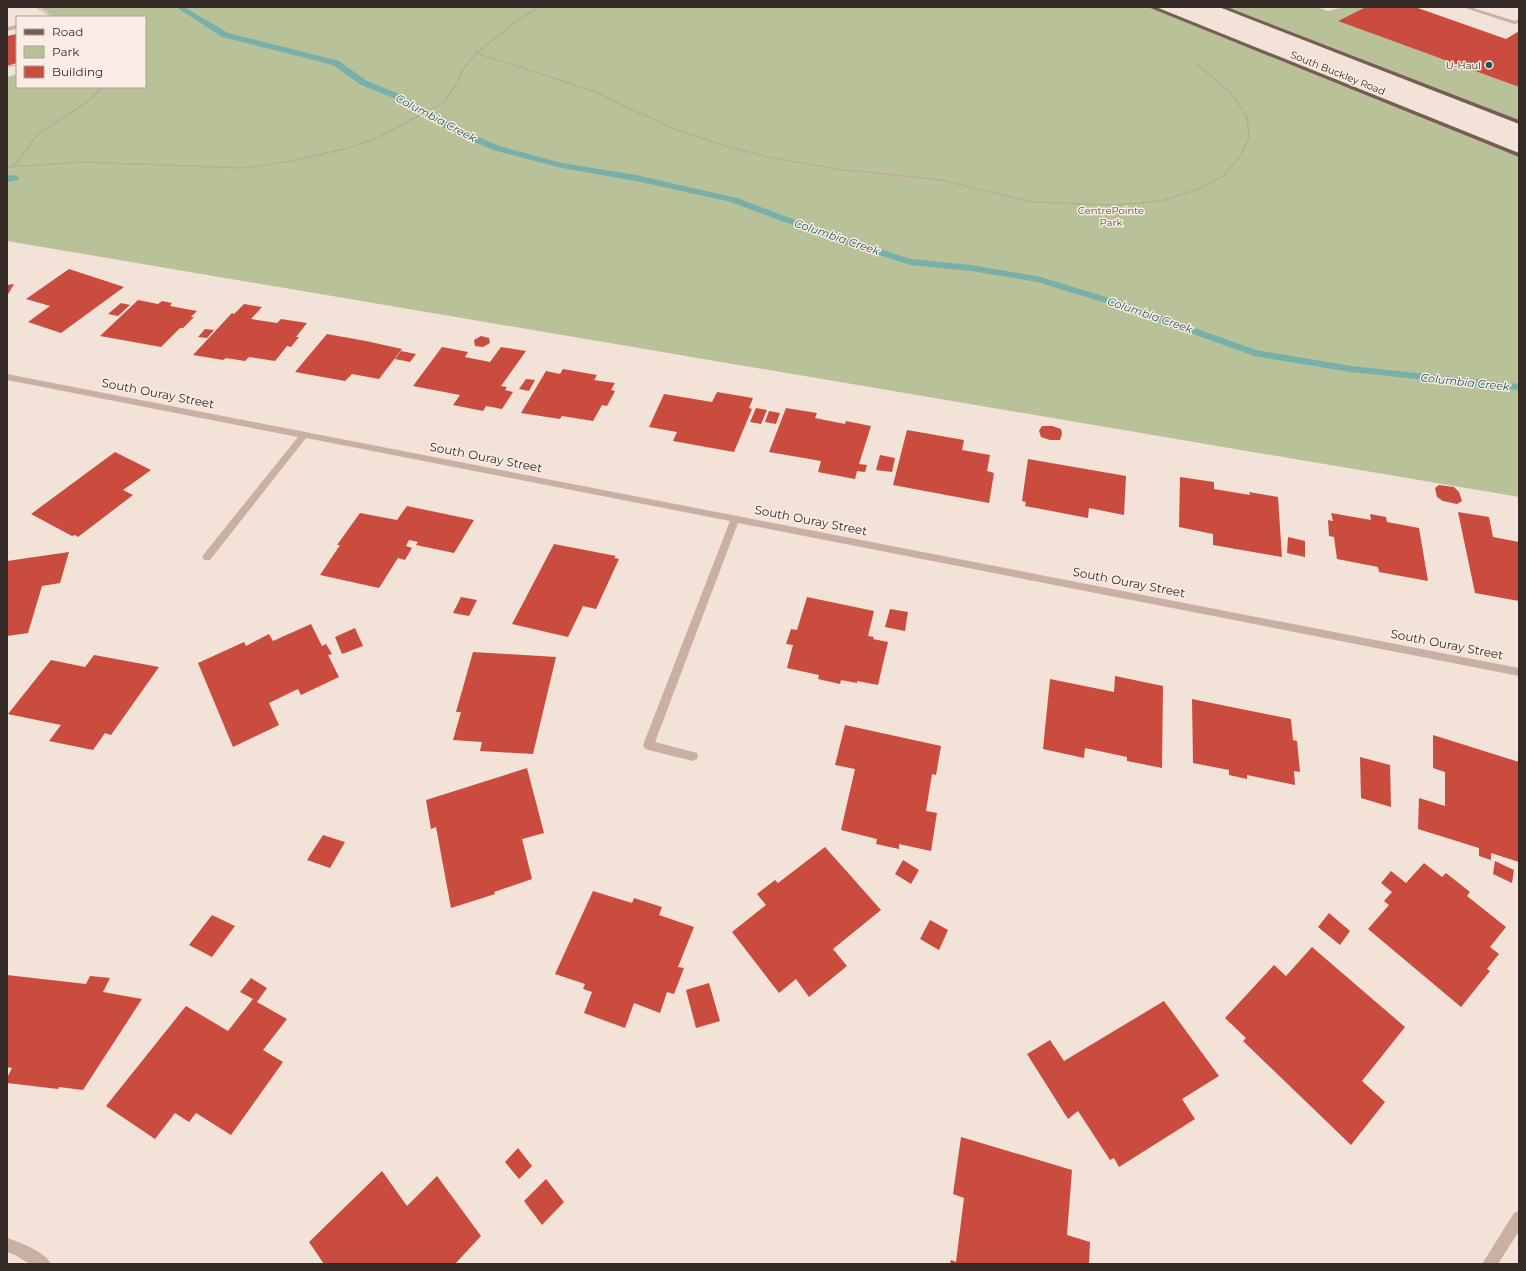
<svg xmlns="http://www.w3.org/2000/svg" width="1526" height="1271" font-family="Montserrat,sans-serif">
<style>
.green{fill:#b9c198}
.lines{fill:none;stroke-linecap:round;stroke-linejoin:round}
.stream{fill:#77b0aa;fill-rule:evenodd}
.building{fill:#ca4c3f}
.path{stroke:#b69a8e;stroke-width:1.5;stroke-dasharray:1 1;stroke-linecap:butt}
.lane{fill:#cab0a4;fill-rule:evenodd}
.street{fill:#cab0a4;fill-rule:evenodd}
.primary{fill:#785d56;fill-rule:evenodd}
.poi-dot{fill:#1a5853;stroke:#faede5;stroke-width:1.5}
.labels{text-anchor:middle;dominant-baseline:central;stroke-width:3;stroke-linejoin:round;paint-order:stroke}
.far-poi-label{font-size:10px;fill:#352926;stroke:#faede5;text-anchor:end}
.far-street-label{font-size:10px;fill:#352926;stroke:#faede5}
.far-park-label{font-size:10px;fill:#4b5429;stroke:#faede5}
.far-water-label{font-size:11px;font-style:italic;fill:#1a5853;stroke:#faede5}
.street-label{font-size:12px;fill:#352926;stroke:#faede5}
</style>
<rect width="100%" height="100%" fill="#f2e2d8"/>
<path class="green" d="M39,7H1151L1519,155V497L7,241V77L17,74V87H145V17H54Z
M1222,7H1316L1328,11L1345,7H1366L1339,21L1519,87V122Z"/>
<g class="lines">
<path class="stream" d="M176,7H184L228,33L339,61L367,81L402,95L456,127L499,146L562,163L636,175L737,198L830,233L911,259L971,265L1041,277L1125,303L1256,350L1351,366L1519,384V390L1351,372L1254,356L1119,307L1037,282L971,271L910,265L824,237L731,202L636,181L562,168L493,150L450,131L396,99L361,85L333,65L222,37Z
M15,175L19,178L18,180L7,182V176Z"/>
</g>
<path class="building" d="M1366,7H1415L1506,39L1519,31V87L1338,21Z
M17,34V63L7,66V36Z
M69,269L124,287L61,333L28,322L50,306L26,299Z
M14,284L7,296V285Z
M138,300L158,304L162,301L172,303L170,306L197,311L191,317H194L183,328H180L161,347L100,336Z
M121,303L130,305L118,316L108,314Z
M244,304L262,307L251,319L277,323L281,319L307,323L296,337H299L291,347L287,346L275,361L249,357L245,361L226,358L223,360L193,355L232,313L234,314Z
M205,329L214,330L207,338L198,337Z
M327,334L366,341L402,349L379,379L352,374L345,381L295,372Z
M481,336L489,338L490,343L483,347L475,346L474,340Z
M442,347L468,352L465,357L490,362L501,347L526,351L501,386L507,387L505,390L513,392L502,409L486,406L483,411L453,405L460,395L413,386Z
M401,351L416,354L410,362L395,359Z
M563,369L597,375L594,380L615,383L611,390L615,391L607,406L602,405L593,421L562,416L560,419L521,413L546,371L560,374Z
M526,379L535,380L529,391L519,389Z
M717,392L753,398L749,408L752,409L734,452L673,441L677,432L649,427L664,394L712,402Z
M756,408L767,410L761,424L750,422Z
M786,408L817,413L815,418L845,424L846,421L871,426L859,464L867,465L865,472L857,471L855,479L818,472L821,461L769,452Z
M769,411L780,413L776,424L765,422Z
M1042,426H1052L1061,429L1062,434L1060,440H1050L1041,437L1039,431Z
M907,430L964,440L962,450L990,455L987,471L994,473L989,503L893,485Z
M115,452L151,470L123,490L133,495L78,537L75,535L72,536L31,514Z
M880,455L895,458L892,472L876,470Z
M1028,459L1126,476L1124,515L1089,508L1088,518L1025,506L1026,502L1022,501Z
M1180,477L1214,482V489L1250,495L1249,492L1278,497L1282,557L1213,545V534L1179,527Z
M1439,485L1454,487L1459,492L1462,501L1457,504L1443,501L1437,497L1435,488Z
M407,506L474,520L454,553L416,545L418,542L409,540L406,546L412,548L405,560L398,558L379,588L320,575L340,545H337L360,513L397,520Z
M1458,512L1489,517L1493,537L1519,542V601L1475,593Z
M1331,513L1371,520L1370,514L1386,517L1387,522L1419,528L1428,581L1379,572L1378,567L1337,559L1334,537L1329,536L1328,520L1333,521Z
M1288,537L1305,541V557L1287,553Z
M554,544L616,556L614,558L619,559L596,609L583,606L568,637L512,624Z
M69,552L60,583L42,586L28,633L7,636V561Z
M461,597L477,600L469,616L453,613Z
M807,597L874,611L868,636L874,637L873,639L888,642L878,685L857,681V683L841,680L840,684L818,679L819,675L787,668L793,645L786,644L791,629L797,630Z
M890,609L908,612L905,631L885,627Z
M311,624L322,646L326,644L332,654L328,655L339,677L301,695L298,689L269,703L279,725L233,747L198,663L244,642L246,646L269,634L273,641Z
M355,628L363,646L342,654L335,637Z
M473,652L556,657L533,754L480,751L482,742L453,740L461,712H456Z
M94,655L159,667L111,735L105,733L93,750L49,741L61,725L8,714L51,660L85,667Z
M1115,676L1163,686L1162,768L1127,761V757L1085,748L1084,758L1043,749L1050,679L1114,692Z
M1192,699L1291,719L1293,740L1297,741L1300,772L1294,771L1295,785L1247,775V779L1229,775V770L1193,763Z
M845,725L941,746L936,775L932,774L926,811L937,813L931,851L899,844V849L876,844L877,839L841,830L855,769L835,765Z
M1433,735L1519,762V862L1491,853V860L1479,856V848L1418,829L1419,798L1445,806V772L1433,768Z
M1360,757L1390,765L1391,807L1361,798Z
M527,768L544,833L522,839L532,879L494,892L495,894L451,908L436,827L431,829L426,800Z
M323,835L345,842L330,868L307,860Z
M825,847L881,910L833,949L847,966L809,997L796,979L779,993L732,932L766,905L757,894L775,880L778,883Z
M903,860L919,870L911,884L895,874Z
M1495,861L1514,870L1512,883L1493,874Z
M1424,863L1442,877L1446,873L1470,892L1467,896L1506,927L1490,947L1499,954L1487,969L1490,971L1461,1007L1368,929L1389,905L1384,901L1392,892L1381,883L1391,871L1406,883Z
M593,891L632,903L634,898L662,907L659,915L694,927L678,967L684,968L674,994L667,992L660,1013L634,1003L625,1028L584,1013L592,992L583,989L585,984L555,974Z
M1329,913L1350,931L1340,945L1318,927Z
M212,915L235,926L212,957L189,945Z
M930,920L948,930L939,950L920,939Z
M1312,947L1405,1027L1362,1081L1385,1102L1351,1145L1243,1041L1246,1038L1225,1018L1274,965L1286,976Z
M7,975L86,984L90,976L110,978L103,992L142,999L83,1090L59,1087L58,1089L7,1083V1078L12,1068L7,1067Z
M251,978L267,988L257,1002L287,1019L263,1050L283,1062L231,1135L196,1113L189,1122L175,1113L155,1139L106,1106L186,1006L228,1031L253,999L240,992Z
M709,983L720,1021L696,1028L686,990Z
M1164,1001L1219,1076L1182,1099L1195,1119L1119,1167L1114,1158L1110,1160L1078,1111L1068,1119L1027,1054L1050,1040L1064,1061Z
M961,1137L1072,1170L1067,1235L1090,1242L1089,1264H950L951,1260L956,1262L964,1198L953,1194Z
M518,1148L532,1166L519,1179L505,1162Z
M382,1171L407,1206L437,1176L481,1236L455,1264H324L309,1242Z
M546,1179L564,1202L542,1225L524,1201Z"/>
<g class="lines">
<path class="path" d="M36,7L52,17
M476,53L593,91L672,128L722,145L769,157L836,169L941,180L1032,202L1115,205L1161,201L1199,189L1223,176L1241,156L1249,137L1247,117L1231,93L1197,64
M7,67L17,65
M7,167L84,162L242,168L286,162L345,149L379,137L443,103L458,82L462,71L476,53L517,21L539,7
M13,167L38,134L90,100L103,87"/>
<path class="lane" d="M1462,7H1470L1515,21L1519,19V23L1514,24Z
M17,25V29L7,31V27Z"/>
<path class="street" d="M7,374L1519,668V676L738,523L655,742L697,753L698,756L697,759L693,761L648,750L644,748L643,745L730,521L306,438L210,560H204L202,557L204,554L298,437L7,380Z
M1519,1211V1231L1498,1264H1482L1514,1213Z
M7,1238C19,1242 46,1252 51,1264H30L15,1255L7,1252Z"/>
<path class="primary" d="M1148,7H1156L1519,153V157Z
M1219,7H1227L1519,120V124Z"/>
</g>
<circle class="poi-dot" cx="1489" cy="65" r="4"/>
<g class="labels">
<g class="far-poi-label">
<text x="1481" y="65">U-Haul</text>
</g>
<g class="far-street-label">
<text transform="translate(1338 73) rotate(22)">South Buckley Road</text>
</g>
<g class="far-park-label">
<text x="1111" y="210">CentrePointe<tspan x="1111" dy="12">Park</tspan></text>
</g>
<g class="far-water-label">
<text transform="translate(436 118) rotate(28)">Columbia Creek</text>
<text transform="translate(837 237) rotate(19)">Columbia Creek</text>
<text transform="translate(1150 315) rotate(19)">Columbia Creek</text>
<text transform="translate(1465 382) rotate(6)">Columbia Creek</text>
</g>
<g class="street-label">
<text transform="translate(158 393) rotate(11)">South Ouray Street</text>
<text transform="translate(486 457) rotate(11)">South Ouray Street</text>
<text transform="translate(811 520) rotate(11)">South Ouray Street</text>
<text transform="translate(1129 582) rotate(11)">South Ouray Street</text>
<text transform="translate(1447 644) rotate(11)">South Ouray Street</text>
</g>
</g>
<rect width="1526" height="1271" fill="none" stroke="#352926" stroke-width="16"/>
<rect x="16" y="16" width="130" height="72" fill="#faede5" stroke="#ab9f99"/>
<rect x="24" y="29" width="20" height="6" fill="#785d56" stroke="#ab9f99"/>
<text x="52" y="36" font-size="12" fill="#352926">Road</text>
<rect x="24" y="46" width="20" height="12" fill="#b9c198" stroke="#ab9f99"/>
<text x="52" y="56" font-size="12" fill="#352926">Park</text>
<rect x="24" y="66" width="20" height="12" fill="#ca4c3f" stroke="#ab9f99"/>
<text x="52" y="76" font-size="12" fill="#352926">Building</text>
</svg>
